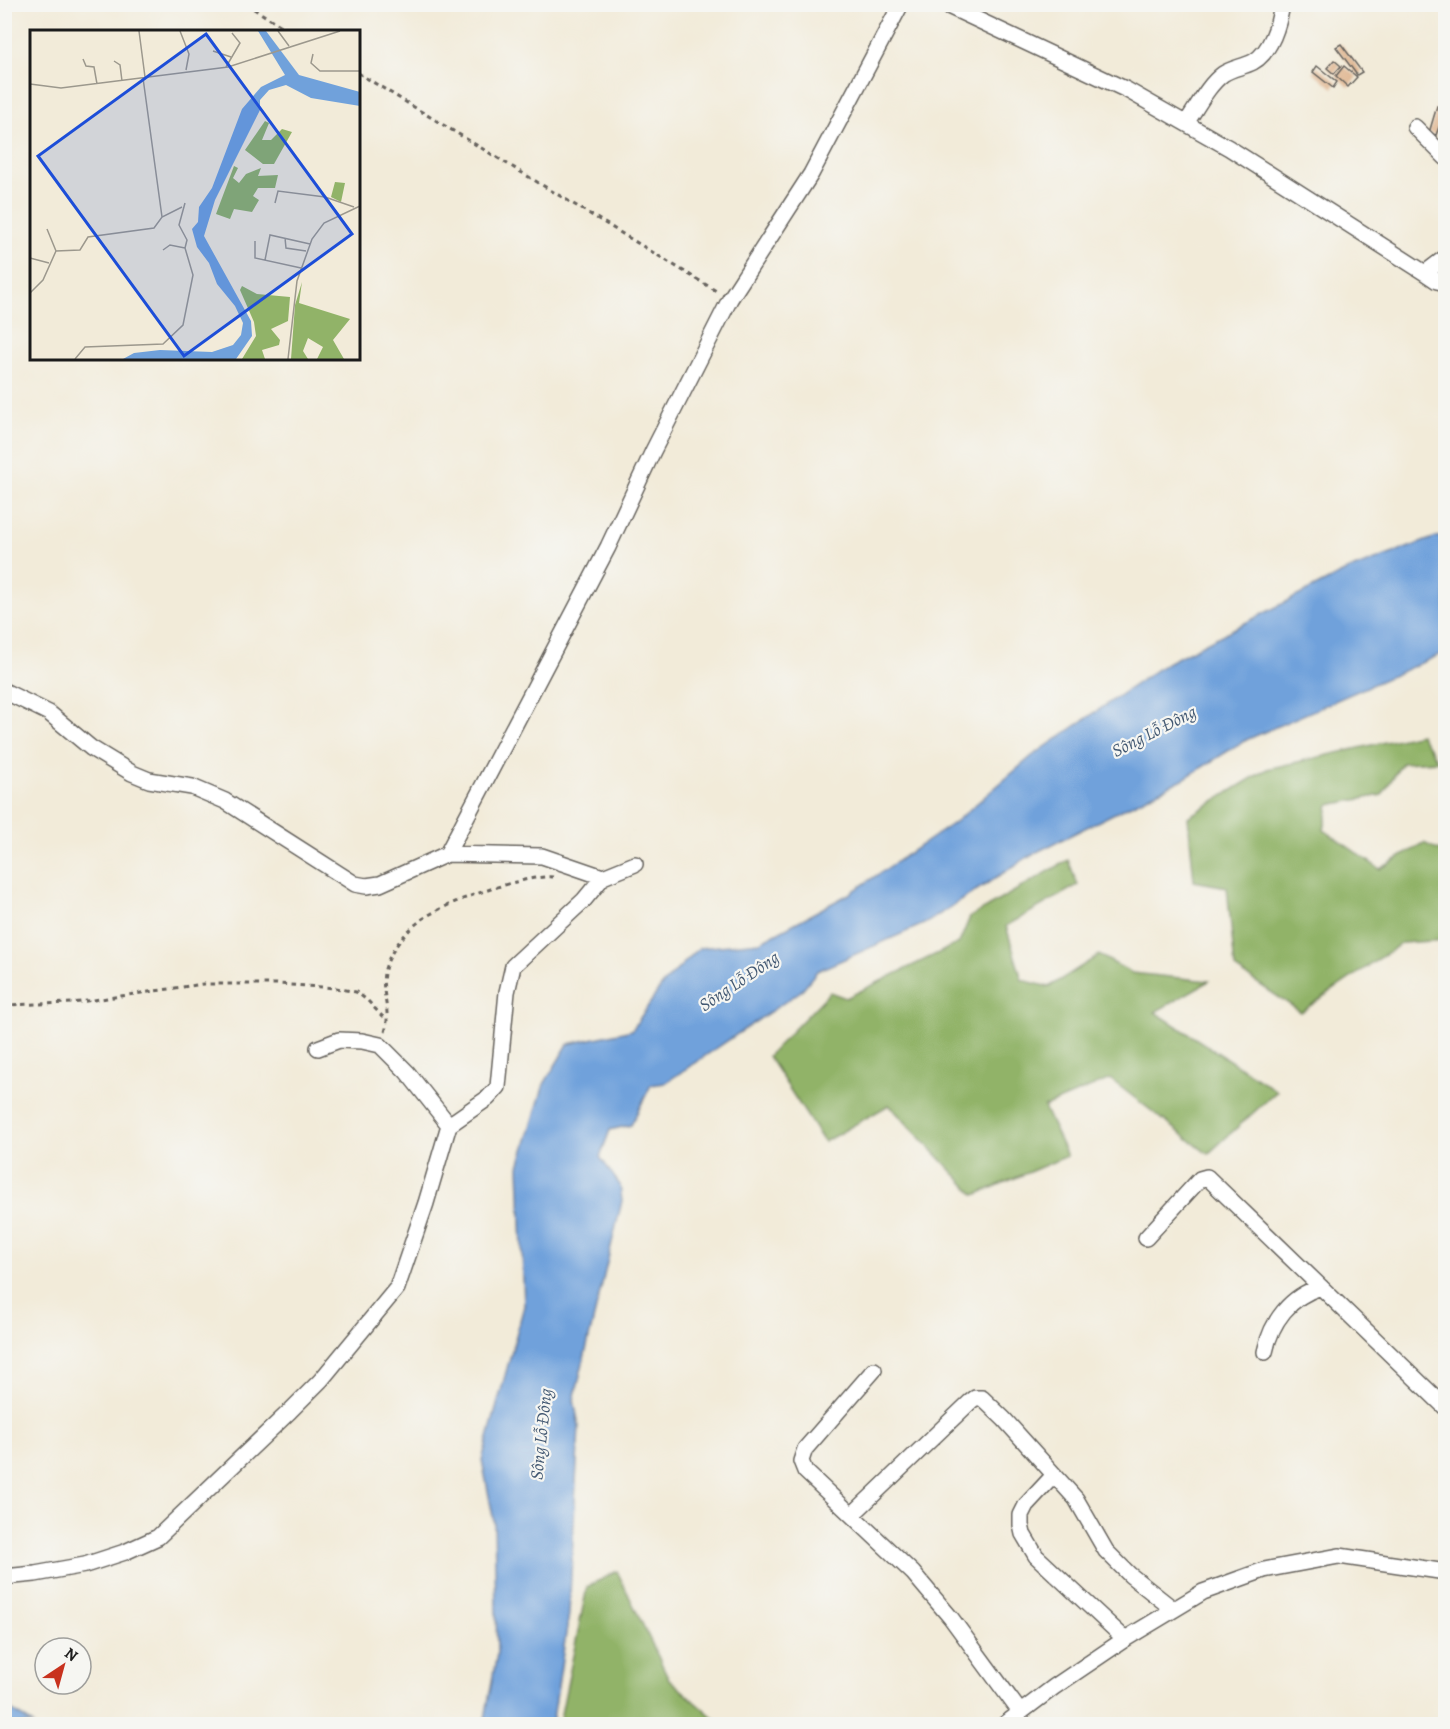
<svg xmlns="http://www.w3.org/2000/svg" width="1450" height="1729" font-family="Alegreya,serif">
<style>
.forest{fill:#91b368;stroke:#566842;stroke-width:1.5}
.water{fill:#70a1db;stroke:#465e7c;stroke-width:1.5}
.building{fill:#e0b793}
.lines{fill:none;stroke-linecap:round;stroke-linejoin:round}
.minor-casing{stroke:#67645e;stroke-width:18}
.path{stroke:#67645e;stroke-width:3;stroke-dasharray:4.5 4.5;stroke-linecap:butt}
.minor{stroke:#fff;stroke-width:15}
.labels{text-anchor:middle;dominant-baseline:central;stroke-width:4.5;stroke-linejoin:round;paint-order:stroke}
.water-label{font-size:18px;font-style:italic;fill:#425872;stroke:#f6f6f2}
.inset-road{fill:none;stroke:#9c988d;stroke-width:1.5}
.view{fill:#1d4ed8;fill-opacity:0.15;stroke:#1d4ed8;stroke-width:3}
.inset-edge{fill:none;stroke:#1c1c1c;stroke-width:3}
</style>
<rect width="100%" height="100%" fill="#f6f6f2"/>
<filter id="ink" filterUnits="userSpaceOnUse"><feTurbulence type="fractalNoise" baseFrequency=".0167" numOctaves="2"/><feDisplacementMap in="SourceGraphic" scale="12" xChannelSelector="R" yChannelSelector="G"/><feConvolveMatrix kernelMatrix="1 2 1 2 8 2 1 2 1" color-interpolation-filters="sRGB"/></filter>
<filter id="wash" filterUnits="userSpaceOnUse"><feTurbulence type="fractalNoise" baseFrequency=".008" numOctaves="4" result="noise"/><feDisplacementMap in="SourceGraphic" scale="24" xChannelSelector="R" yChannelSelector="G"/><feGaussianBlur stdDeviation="1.35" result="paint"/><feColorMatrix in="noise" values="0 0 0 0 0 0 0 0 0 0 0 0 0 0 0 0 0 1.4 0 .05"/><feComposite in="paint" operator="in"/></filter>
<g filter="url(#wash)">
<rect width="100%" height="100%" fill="#f2ebd9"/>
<path class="forest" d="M1420,734L1438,761L1402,763L1382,795L1329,805L1324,830L1380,869L1424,843L1445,853V940L1402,943L1301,1012L1235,968L1227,887L1194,881L1188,817L1267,769Z
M1068,860L1078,885L1006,926L1022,980L1049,987L1099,955L1132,973L1209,981L1155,1012L1277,1091L1208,1154L1110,1079L1044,1107L1067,1156L975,1195L889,1105L824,1142L768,1056L830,992L846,998L959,943L970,917Z
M617,1571L669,1679L721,1724H559L587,1587Z"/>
<path class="water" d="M1445,536L1446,648L1442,654L1244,741L1185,778L1031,855L926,923L817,971L801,991L665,1083L651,1085L631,1125L610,1130L600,1157L620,1185L622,1201L574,1400L579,1426L569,1614L553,1719L551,1724H484L497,1654L494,1522L482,1460L524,1306L519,1166L544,1084L568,1044L632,1030L662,985L699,948L760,942L849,894L955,822L1032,756L1165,664L1346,571L1436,537Z
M4,1706H5L33,1724H5Z"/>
<g id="blocks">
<path class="building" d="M1341,44L1362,72L1357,75L1336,47Z
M1334,60L1341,66L1334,74L1327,68Z
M1317,66L1337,82L1333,88L1313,72Z
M1344,66L1357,77L1348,87L1336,76Z
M1445,99L1446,129L1439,127L1436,135L1429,133L1437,106L1442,108Z"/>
</g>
</g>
<g filter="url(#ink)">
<use href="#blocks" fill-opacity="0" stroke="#67645e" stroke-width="1.5"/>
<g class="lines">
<g class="minor-casing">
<path id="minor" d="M944,4L1127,90L1229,148L1425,273L1437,281L1446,283
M1186,123C1197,108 1207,86 1223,74C1232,68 1243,67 1253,62C1271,52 1279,24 1282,4
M1415,127L1446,158
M1425,273L1446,257
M4,691L49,713L91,748L132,773L149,780L192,787L225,801L355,884L366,886L380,884L447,854L542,856L603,877
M447,854L608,547L653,451L730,299L811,174L901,4
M318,1048L339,1040L362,1041L380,1045L407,1072L449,1125
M1146,1238L1200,1179L1207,1177L1446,1408
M1265,1352C1271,1322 1290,1296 1321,1287
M874,1370L805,1449L801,1461L805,1471L913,1573L951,1618L1020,1712
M1054,1475L1026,1505L1021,1515V1525L1023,1534L1036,1556L1125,1639
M852,1515L970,1402L975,1398H982L1004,1419L1076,1499L1106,1551L1130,1575L1173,1609
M4,1577L35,1574L85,1565L125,1552L158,1537L290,1411L321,1380L397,1288L426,1203L449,1125L488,1098L498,1087L507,992L513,966L584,900L603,877L635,864
M1005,1724L1054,1687L1125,1639L1203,1592L1264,1570L1339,1556L1446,1572"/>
</g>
<path class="path" d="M246,4L291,32
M358,73L718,292
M4,1005L73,1003L203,984H277L336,988L356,992L367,1000L382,1016L388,1020
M385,1032C392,1009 379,989 385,969C390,951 405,932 420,921C442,903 525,874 554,877"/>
<use href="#minor" class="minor"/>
</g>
</g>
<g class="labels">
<g class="water-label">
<text transform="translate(1154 731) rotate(-27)">Sông Lỗ Đông</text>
<text transform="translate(739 981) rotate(-34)">Sông Lỗ Đông</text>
<text transform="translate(541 1434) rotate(-84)">Sông Lỗ Đông</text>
</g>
</g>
<g transform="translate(30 30)">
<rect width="330" height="330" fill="#f2ebd9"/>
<path d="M235,91L239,93L232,110H241L252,99L262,102L244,134H233L215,120ZM204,136L208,138L203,148L209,153L216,144L231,138L228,146L248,145L245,158H228L223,166L229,170L222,182L204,179L200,189L186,184ZM305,152L315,153L311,172L301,167ZM272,252L269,273L320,289L303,310L314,329H287L293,317L278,308L273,321L278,329H261L265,275ZM212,256L227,264L260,267L258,291L241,299L250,310L249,315L232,320L235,329H212L226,306L224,292L210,260Z" fill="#91b368"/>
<path d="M228,1H236L269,45L330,62V76L281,68L256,55L239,60L230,70V80L185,170L174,206L221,291L222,306L206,329H93L104,323L130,320L182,322L203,315L211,305L213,293L205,276L187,254L179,233L167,217L162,199L168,192L169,177L182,158L212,79L231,57L255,45Z" fill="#70a1db"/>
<path class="inset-road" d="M109,1L115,47M150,1L159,24L156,40M248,1L259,16M183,21L201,27M283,24L281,33L290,41H330M53,29L56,36L64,37L67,54M84,31L90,35L92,51M196,37L210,13L202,3M113,48L132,187M0,54L31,58L198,37L310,1M245,173L248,161L295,167L324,177M17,199L26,221M255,208L256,218L276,221M225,211V228L271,238M133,220L140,215L155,218M0,228L19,233M235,230L240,205L280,214M0,263L13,250L26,221L50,220L58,207L124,198L132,187L152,177M45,329L55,317L133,314L153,295L163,245L155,218L157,210L149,195L155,173M258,329L267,251L282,209L294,193L330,176"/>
<path class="view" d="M176,4L322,204L154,326L8,126Z"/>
<rect width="330" height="330" class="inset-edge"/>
</g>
<rect width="1450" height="1729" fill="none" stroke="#f6f6f2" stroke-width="24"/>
<g transform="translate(63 1666) rotate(36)"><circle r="28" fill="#f6f6f2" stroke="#9f9f9c" stroke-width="1.5"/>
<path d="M0-4.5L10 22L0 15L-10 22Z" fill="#c8321e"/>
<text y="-9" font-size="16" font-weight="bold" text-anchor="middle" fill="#1c1c1c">N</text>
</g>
</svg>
